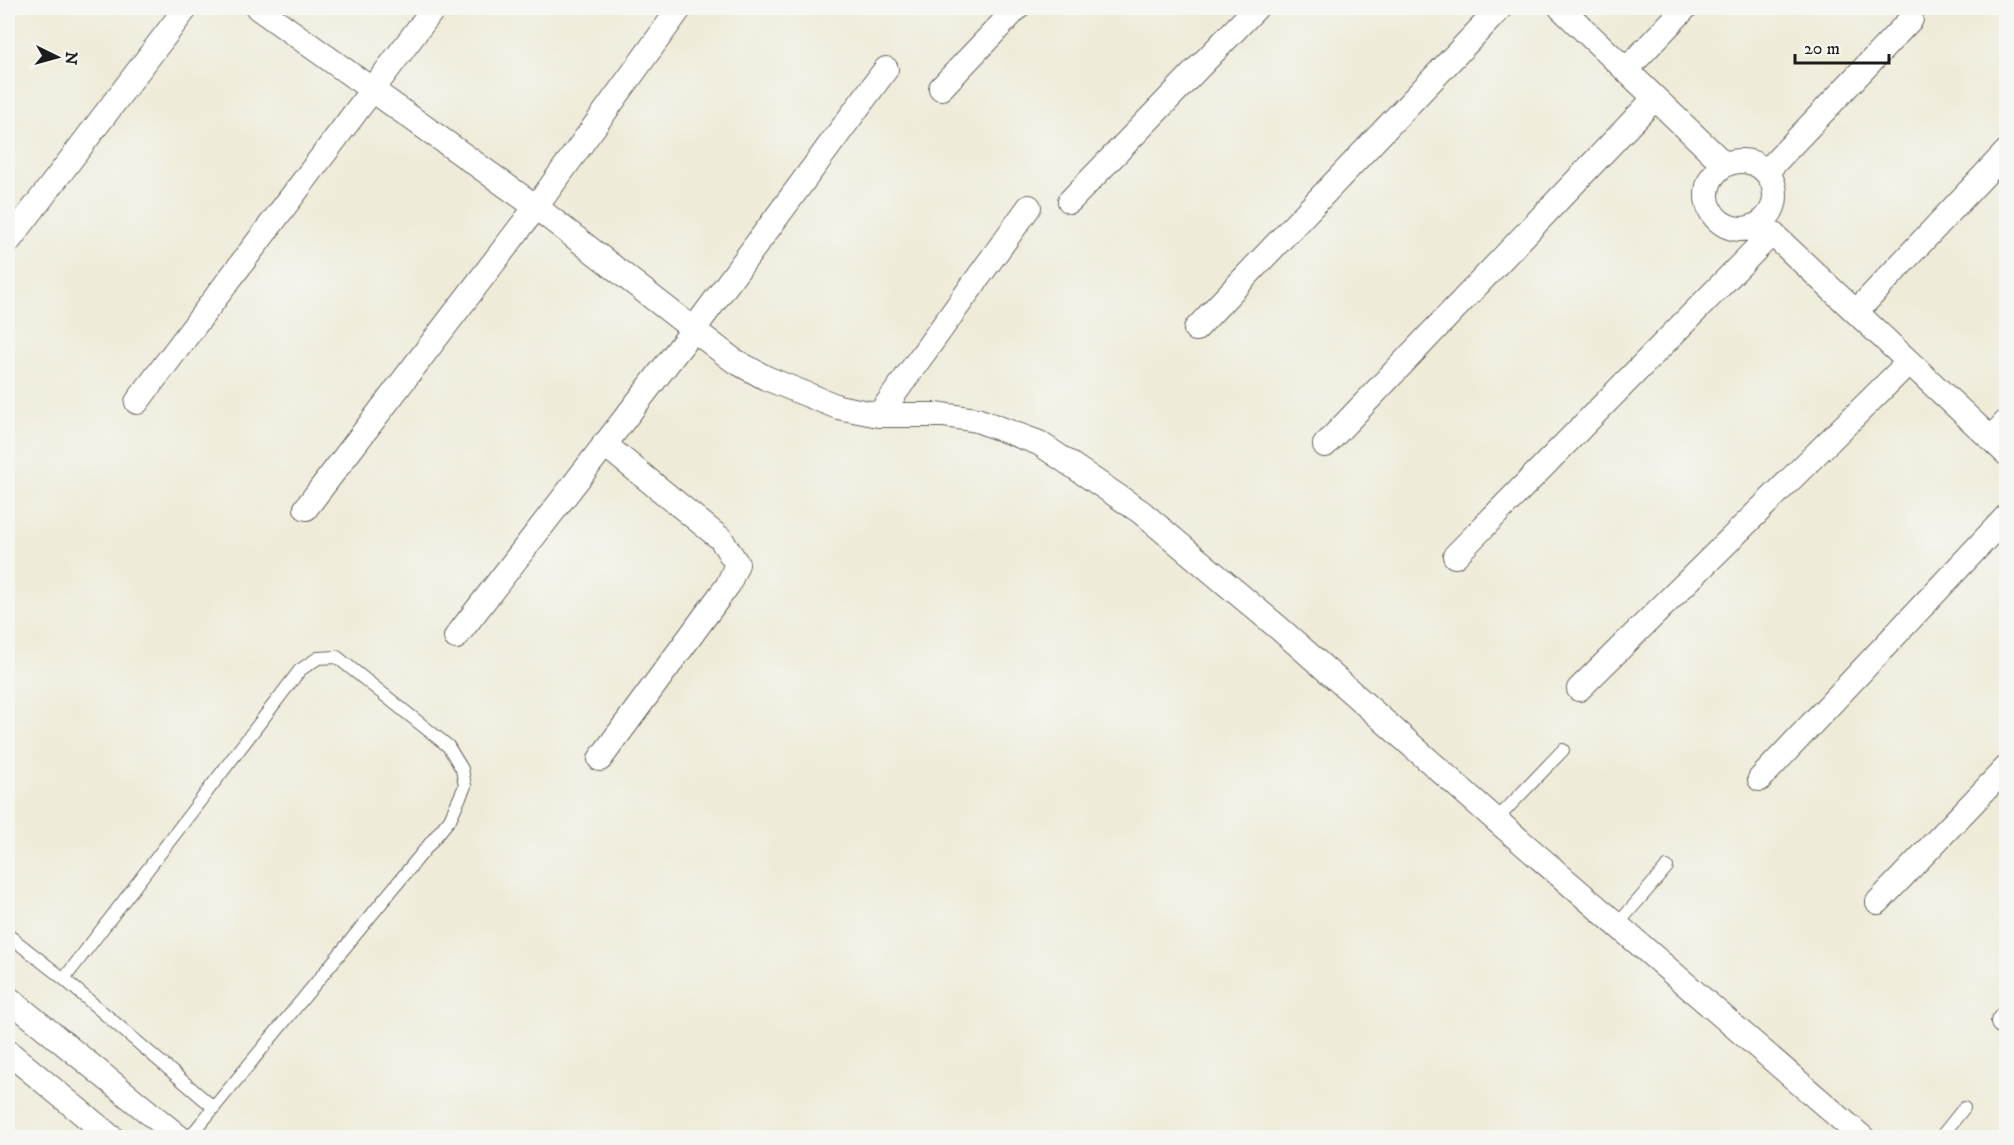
<svg xmlns="http://www.w3.org/2000/svg" width="2014" height="1145" font-family="'IM FELL DW Pica',serif">
<style>
.lines{fill:none;stroke-linecap:round;stroke-linejoin:round}
.service-casing{stroke:#66645e;stroke-width:14}
.minor-casing{stroke:#66645e;stroke-width:26}
.service{stroke:#fff;stroke-width:12}
.minor{stroke:#fff;stroke-width:24}
</style>
<rect width="100%" height="100%" fill="#f6f6f2"/>
<filter id="ink" filterUnits="userSpaceOnUse"><feTurbulence type="fractalNoise" baseFrequency=".0167" numOctaves="2"/><feDisplacementMap in="SourceGraphic" scale="12" xChannelSelector="R" yChannelSelector="G"/><feConvolveMatrix kernelMatrix="1 2 1 2 8 2 1 2 1" color-interpolation-filters="sRGB"/></filter>
<filter id="wash" filterUnits="userSpaceOnUse"><feTurbulence type="fractalNoise" baseFrequency=".008" numOctaves="4" result="noise"/><feDisplacementMap in="SourceGraphic" scale="24" xChannelSelector="R" yChannelSelector="G"/><feGaussianBlur stdDeviation="1.35" result="paint"/><feColorMatrix in="noise" values="0 0 0 0 0 0 0 0 0 0 0 0 0 0 0 0 0 1.4 0 .05"/><feComposite in="paint" operator="in"/></filter>
<g filter="url(#wash)">
<rect width="100%" height="100%" fill="#eeebd8"/>
</g>
<g filter="url(#ink)">
<g class="lines">
<g class="service-casing">
<path id="service" d="M1496,820L1563,750
M1617,925L1667,867
M8,935L64,979L300,670L318,658L337,657L448,746L462,769L465,786L450,819L189,1138
M64,979L213,1107
M1940,1138L1964,1108"/>
</g>
<g class="minor-casing">
<path id="minor" d="M258,8L536,207L733,360L766,378L838,407L879,415H943L977,420L1039,443L1141,512L1280,629L1496,820L1863,1138
M1561,8L1724,164
M1626,70L1685,8
M941,88L1017,8
M1707 195a34 34 0 1 1 68 0a34 34 0 1 1-68 0Z
M1766,172L1911,19
M1070,201L1256,8
M1761,223L2006,453
M8,242L186,8
M1856,312L2006,152
M1196,329L1500,8
M137,402L434,8
M879,415L1029,207
M1991,439L2006,422
M1325,445L1655,98
M306,508L536,207L680,8
M1455,556L1772,233
M456,637L694,329L886,69
M1579,689L1909,362
M600,759L728,585L737,564L721,539L604,444
M1760,779L2006,517
M1878,902L2006,768
M8,998L180,1138
M2003,1022L2006,1018
M8,1052L112,1138"/>
</g>
<use href="#service" class="service"/>
<use href="#minor" class="minor"/>
</g>
</g>
<rect width="2014" height="1145" fill="none" stroke="#f6f6f2" stroke-width="30"/>
<g transform="translate(57 57) rotate(95)" stroke="#f6f6f2" stroke-width="4.5" paint-order="stroke">
<path d="M0-4.5L10 22L0 15L-10 22Z" fill="#1c1c1c"/>
<text y="-9" font-size="16" font-weight="bold" text-anchor="middle" fill="#1c1c1c">N</text>
</g>
<path d="M1795 54v9h94v-9" fill="none" stroke="#1c1c1c" stroke-width="3"/>
<text x="1804" y="54" font-size="18" fill="#1c1c1c" stroke="#f6f6f2" stroke-width="4.5" paint-order="stroke">20 m</text>
</svg>
